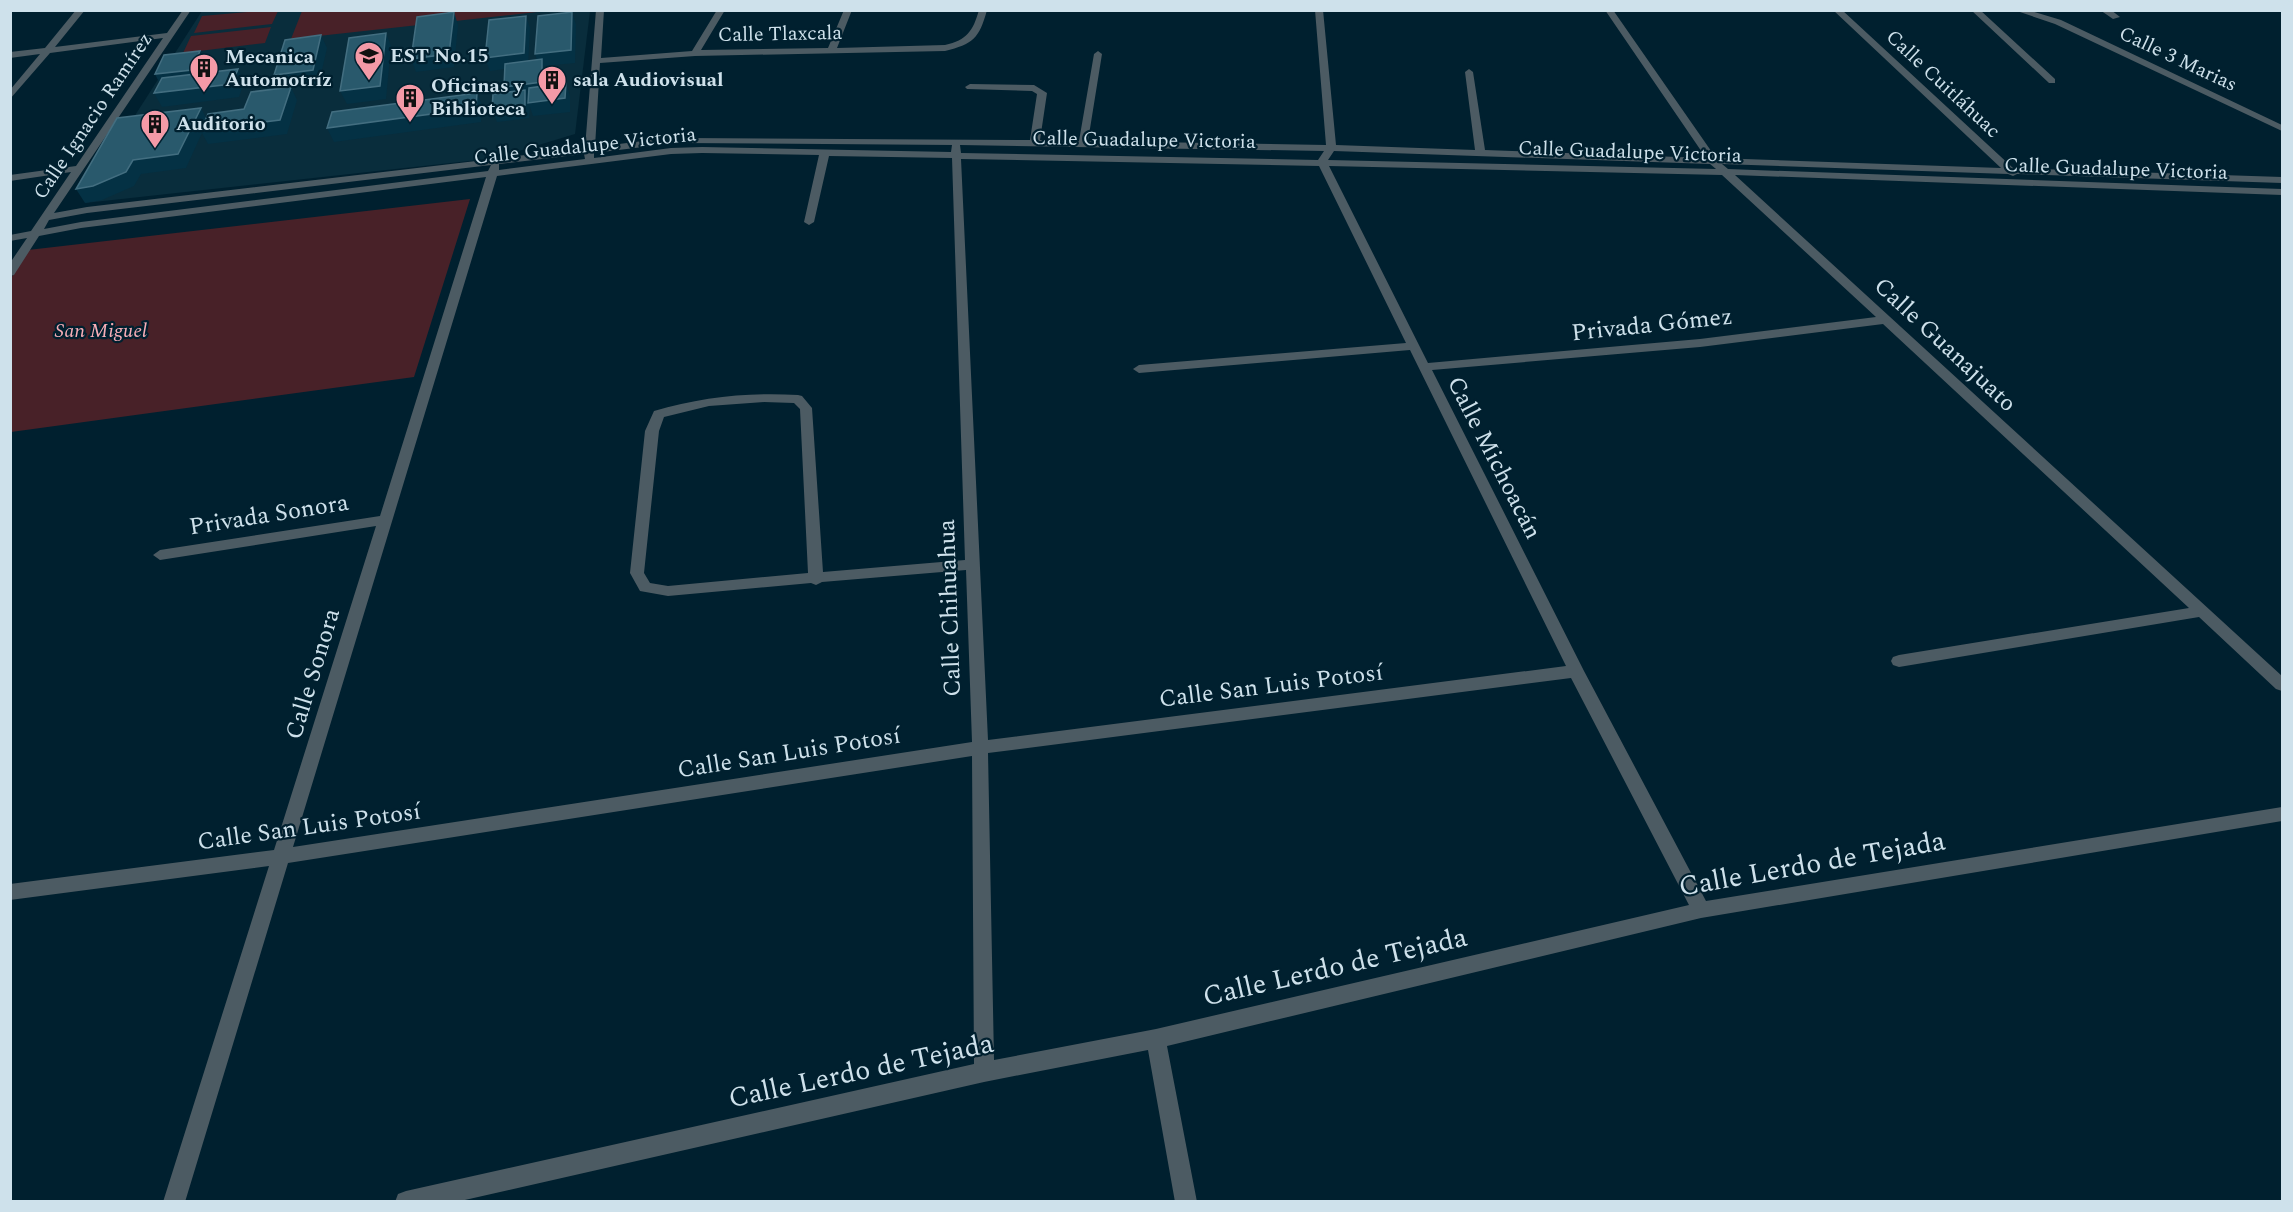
<svg xmlns="http://www.w3.org/2000/svg" width="2293" height="1212" font-family="Spectral,serif">
<style>
.built{fill:#092d3c}
.green{fill:#482128}
.lines{fill:none;stroke-linecap:round;stroke-linejoin:round}
.service{fill:#4c5b63;fill-rule:evenodd}
.minor{fill:#4c5b63;fill-rule:evenodd}
.shaded-wall{fill:#043144}
.building{fill:#29596c;stroke:#436e80;stroke-width:1.5}
.labels{text-anchor:middle;dominant-baseline:central;stroke-width:4.5;stroke-linejoin:round;paint-order:stroke}
.far-street-label{font-size:20px;fill:#cee1eb;stroke:#00202f}
.far-poi-label{font-size:20px;font-weight:bold;fill:#cee1eb;stroke:#00202f;text-anchor:start}
.far-park-label{font-size:20px;font-style:italic;fill:#f8aeb7;stroke:#00202f}
.street-label{font-size:24px;fill:#cee1eb;stroke:#00202f}
.near-street-label{font-size:28px;fill:#cee1eb;stroke:#00202f}
</style>
<rect width="100%" height="100%" fill="#00202f"/>
<path class="built" d="M202,11H590L575,134L496,158L85,203L125,131Z"/>
<path class="green" d="M258,11H278L272,24L194,33L202,16Z
M302,11H546L291,39Z
M271,27L265,43L183,53L191,36Z
M470,199L414,377L11,432L10,280L28,250Z"/>
<g class="lines">
<path class="service" d="M2100,10H2111L2120,17L2113,19Z"/>
<path class="minor" d="M76,10H85L55,47L167,33L183,10H191L54,213L87,207L585,148L596,10H604L601,58L692,51L717,10H725L701,50L828,48L844,10H852L837,48L945,45C967,40 973,31 979,10H987C979,39 973,44 945,51L695,56L600,63L595,147L651,140L656,143L651,146L594,153V158L671,148L702,147L951,152L952,145L681,143V139L684,138L1030,140L1037,94L1032,91L967,89L965,87L970,84L1034,85L1047,93L1040,140L1079,141L1094,54L1098,51L1102,54L1088,141L1326,145L1315,10H1323L1336,145L1475,150L1465,72L1469,69L1473,72L1485,150L1706,158L1605,10H1613L1716,158L2001,168L1833,10H1842L2013,168L2282,177V183L2017,174L2013,176L2008,174L1722,164L1728,169L2282,189V195L1735,175L2282,676V691L2276,689L2199,617L1899,667L1893,665L1891,661L1893,657L1899,655L2189,608L1883,324L1700,347L1432,370L1584,671L1706,901L2282,807V821L1701,918L1167,1046L1197,1202H1175L1148,1050L984,1082L456,1202H395L398,1194L406,1191L974,1064L972,756L288,863L185,1202H163L269,866L10,900V884L274,850L376,526L160,560L153,555L160,550L380,516L486,177L81,228L39,236L14,275L10,276V263L27,238L10,241V235L31,231L71,172L10,181V175L76,166L163,38L50,53L10,99V90L40,54L10,58V52L45,48ZM960,145L1324,151L1318,160L961,153ZM1334,151L1710,164L1716,169L1328,160ZM702,153L819,155L804,222L809,225L814,222L829,156L952,158L965,560L823,572L812,408L802,396L798,395C749,392 701,397 654,411L645,431L630,573L640,591L668,596L811,583L816,585L822,582L966,570L972,742L293,847L497,176L671,154ZM584,154L585,159L499,170V164ZM961,159L1319,166L1406,343L1139,365L1133,369L1139,373L1410,350L1566,666L988,740ZM491,165L488,171L81,222L44,229L49,220L87,213ZM1329,166L1722,175L1876,317L1700,339L1428,363ZM764,402L794,403L800,409L808,573L668,586L650,583L644,573L659,431L664,417L709,406ZM1571,678L1689,905L1156,1029L994,1060L988,753Z
M1971,10H1980L2055,79V83H2049Z
M2014,10H2028L2061,20L2282,125V131L2055,24Z"/>
</g>
<path class="shaded-wall" d="M454,12L458,25L454,67L416,72L411,59Z
M572,12L576,25L575,63L544,66L546,72L547,96L566,83L570,96V112L533,116L530,107L529,118L497,122L492,109L509,101L504,87L539,67L535,54Z
M526,16L530,28L528,66L490,71L485,58Z
M386,33L391,46L386,99L347,104L340,91Z
M321,35L327,48L319,83L281,88L274,75Z
M200,51L207,64L199,83L162,88L155,74Z
M238,69L244,82L239,97L162,107L154,93Z
M291,87L297,100L287,134L208,144L202,133L186,168L141,174L134,186L102,200L85,203L76,189L133,160L201,108L208,122L204,130Z
M477,93L482,106L481,122L334,142L327,128Z"/>
<path class="building" d="M454,12L449,54L411,59L417,17Z
M572,12L571,50L535,54L538,16Z
M526,16L524,53L485,58L489,20Z
M386,33L380,86L340,91L349,38Z
M321,35L313,70L274,75L285,40Z
M200,51L192,70L155,74L164,55Z
M542,59V82L504,87L505,64Z
M238,69L232,84L154,93L162,78Z
M566,83L565,98L528,103L529,88Z
M291,87L280,120L201,130L208,114L244,109L251,92Z
M525,90V105L492,109L493,94Z
M477,93L476,108L327,128L332,112Z
M201,108L178,154L133,160L126,172L93,186L76,189L117,118Z"/>
<defs>
<g id="school-pin" transform="scale(1.5)"><path d="M0 17L-7.5 6A9.5 9.5 0 1 1 7.5 6Z" fill="#f49aa7" stroke="#00202f"/><path d="M0-5L7-2L0 1L-7-2ZM-4 1L0 2.5L4 1V4Q0 6-4 4Z" fill="#111"/></g>
<g id="building-pin" transform="scale(1.5)"><path d="M0 17L-7.5 6A9.5 9.5 0 1 1 7.5 6Z" fill="#f49aa7" stroke="#00202f"/><path d="M-4-6H4V6H1V3H-1V6H-4ZM-2.5-4.3h1.7v1.8h-1.7ZM.8-4.3h1.7v1.8H.8ZM-2.5-1h1.7V.8h-1.7ZM.8-1h1.7V.8H.8Z" fill="#111"/></g>
</defs>
<g fill-rule="evenodd">
<use href="#school-pin" x="369" y="56"/>
<use href="#building-pin" x="204" y="68"/>
<use href="#building-pin" x="552" y="80"/>
<use href="#building-pin" x="410" y="98"/>
<use href="#building-pin" x="155" y="124"/>
</g>
<g class="labels">
<g class="far-street-label">
<text transform="translate(780 34) rotate(-1)">Calle Tlaxcala</text>
<text transform="translate(2178 59) rotate(25)">Calle 3 Marias</text>
<text transform="translate(1943 84) rotate(43)">Calle Cuitláhuac</text>
<text transform="translate(93 116) rotate(-56)">Calle Ignacio Ramírez</text>
<text transform="translate(1144 140) rotate(1)">Calle Guadalupe Victoria</text>
<text transform="translate(585 146) rotate(-6)">Calle Guadalupe Victoria</text>
<text transform="translate(1630 152) rotate(2)">Calle Guadalupe Victoria</text>
<text transform="translate(2116 169) rotate(2)">Calle Guadalupe Victoria</text>
</g>
<g class="far-poi-label">
<text x="390" y="56">EST No.15</text>
<text x="225" y="57">Mecanica<tspan x="225" dy="23">Automotríz</tspan></text>
<text x="573" y="80">sala Audiovisual</text>
<text x="431" y="86">Oficinas y<tspan x="431" dy="23">Biblioteca</tspan></text>
<text x="176" y="124">Auditorio</text>
</g>
<g class="far-park-label">
<text x="101" y="331">San Miguel</text>
</g>
<g class="street-label">
<text transform="translate(1652 325) rotate(-6)">Privada Gómez</text>
<text transform="translate(1945 345) rotate(43)">Calle Guanajuato</text>
<text transform="translate(1494 458) rotate(63)">Calle Michoacán</text>
<text transform="translate(269 515) rotate(-9)">Privada Sonora</text>
<text transform="translate(950 608) rotate(-92)">Calle Chihuahua</text>
<text transform="translate(313 674) rotate(-73)">Calle Sonora</text>
<text transform="translate(1271 686) rotate(-7)">Calle San Luis Potosí</text>
<text transform="translate(789 753) rotate(-9)">Calle San Luis Potosí</text>
<text transform="translate(309 827) rotate(-8)">Calle San Luis Potosí</text>
</g>
<g class="near-street-label">
<text transform="translate(1812 864) rotate(-10)">Calle Lerdo de Tejada</text>
<text transform="translate(1335 967) rotate(-13)">Calle Lerdo de Tejada</text>
<text transform="translate(861 1071) rotate(-12)">Calle Lerdo de Tejada</text>
</g>
</g>
<rect width="2293" height="1212" fill="none" stroke="#cee1eb" stroke-width="24"/>
</svg>
